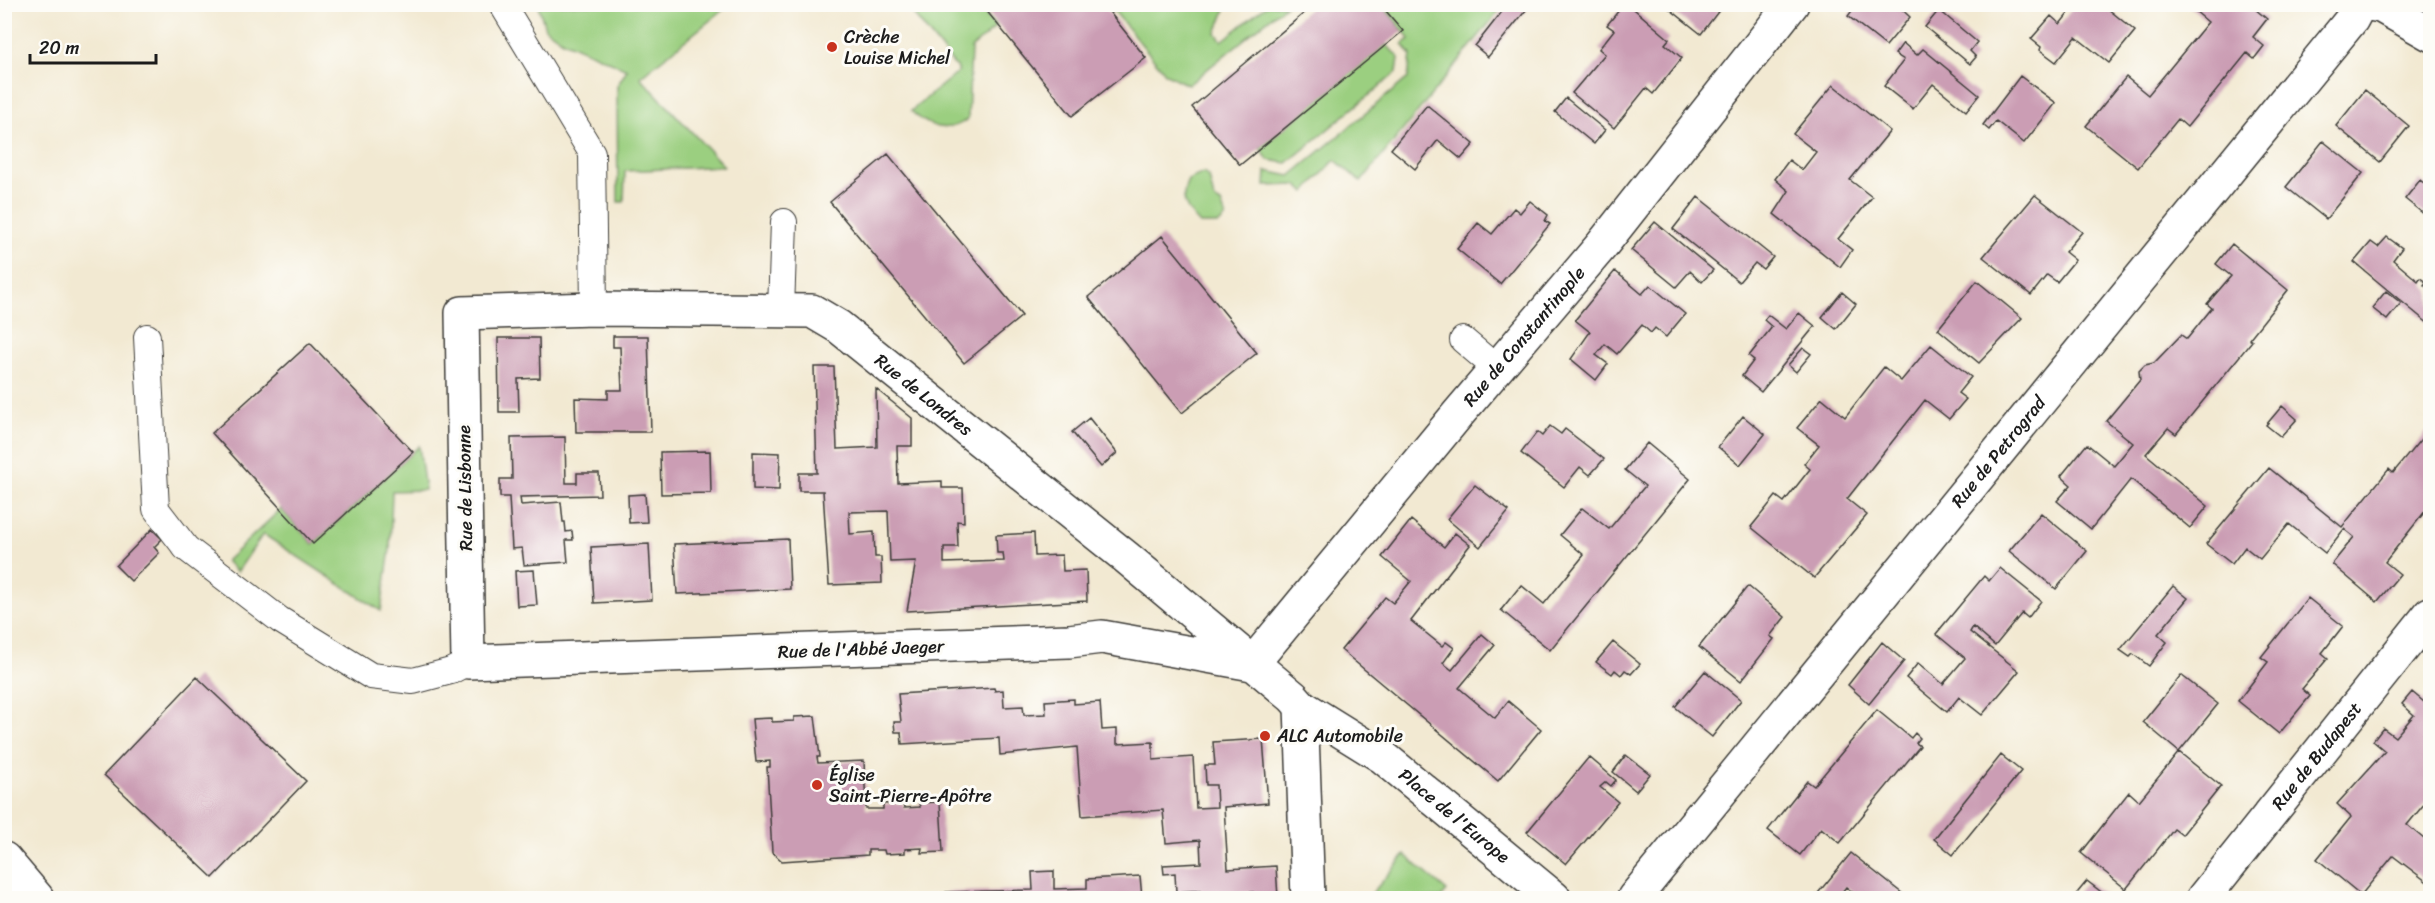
<svg xmlns="http://www.w3.org/2000/svg" width="2435" height="903" font-family="Sriracha,sans-serif">
<style>
.green{fill:#9bcf80;stroke:#5c764e;stroke-width:1.5}
.building{fill:#cb9db4}
.lines{fill:none;stroke-linecap:round;stroke-linejoin:round}
.lane-casing{stroke:#3c3b37;stroke-width:28}
.street-casing{stroke:#3c3b37;stroke-width:36}
.lane{stroke:#fff;stroke-width:26}
.street{stroke:#fff;stroke-width:33}
.poi-dot{fill:#c8321e;stroke:#fdfcf7;stroke-width:2}
.labels{text-anchor:middle;dominant-baseline:central;stroke-width:6;stroke-linejoin:round;paint-order:stroke}
.poi-label{font-size:18px;fill:#1c1c1c;stroke:#fdfcf7;text-anchor:start}
.street-label{font-size:18px;fill:#1c1c1c;stroke:#fdfcf7}
</style>
<rect width="100%" height="100%" fill="#fdfcf7"/>
<filter id="ink" filterUnits="userSpaceOnUse"><feTurbulence type="fractalNoise" baseFrequency=".0167" numOctaves="2"/><feDisplacementMap in="SourceGraphic" scale="12" xChannelSelector="R" yChannelSelector="G"/><feConvolveMatrix kernelMatrix="1 2 1 2 8 2 1 2 1" color-interpolation-filters="sRGB"/></filter>
<filter id="wash" filterUnits="userSpaceOnUse"><feTurbulence type="fractalNoise" baseFrequency=".008" numOctaves="4" result="noise"/><feDisplacementMap in="SourceGraphic" scale="24" xChannelSelector="R" yChannelSelector="G"/><feGaussianBlur stdDeviation="1.35" result="paint"/><feColorMatrix in="noise" values="0 0 0 0 0 0 0 0 0 0 0 0 0 0 0 0 0 1.4 0 .05"/><feComposite in="paint" operator="in"/></filter>
<g filter="url(#wash)">
<rect width="100%" height="100%" fill="#f2e9d2"/>
<path class="green" d="M538,5H729L640,77L724,166L625,171L624,202H618L617,86L627,69L563,41L545,28Z
M926,5H977L996,27L971,48L968,119C948,134 928,127 911,111L959,71L914,15Z
M1109,5H1227L1216,33L1222,41L1267,5H1286L1188,85L1166,74Z
M1382,5H1504L1361,182L1335,160L1305,192L1296,185L1265,186L1266,171L1290,176L1408,78L1411,55L1403,44L1410,39Z
M1386,44L1399,58L1397,72L1287,163L1268,160L1260,148Z
M1203,173L1209,177L1214,199L1221,203L1226,217L1219,224H1200C1186,210 1179,199 1188,180Z
M419,446L425,490L392,491L390,549L381,611L263,534L237,572L226,561L281,509L313,544Z
M1405,855L1447,891L1441,898H1368Z"/>
<g id="blocks">
<path class="building" d="M981,4H1103L1146,58L1072,116Z
M1315,4H1380L1403,31L1240,165L1192,107Z
M1508,4H1531L1488,57L1475,46Z
M1624,4H1628L1669,39L1665,44L1682,58L1653,94L1646,88L1614,128L1572,93L1605,54L1599,49L1614,30L1607,25Z
M1667,4H1724L1701,34L1666,6Z
M1857,4H1896L1910,17L1886,46L1848,16Z
M1935,4H1953L1946,13Z
M2076,4H2102L2135,31L2109,63L2076,37L2056,62L2040,50L2041,47L2031,39L2051,16L2060,24Z
M2187,4H2249L2267,19L2253,37L2264,46L2254,59L2247,53L2187,127L2178,119L2138,168L2086,126L2126,77L2148,95L2208,22Z
M1939,10L1977,42L1970,51L1976,57L1970,64L1925,27Z
M1903,43L1917,55L1923,49L1979,95L1966,111L1933,84L1913,109L1884,86L1904,60L1895,54Z
M2020,76L2056,103L2024,143L1996,121L1989,130L1983,125Z
M1833,85L1890,131L1850,180L1872,197L1838,239L1852,250L1840,267L1774,214L1789,191L1775,179L1789,160L1802,170L1816,152L1793,134Z
M2365,90L2409,126L2380,162L2336,126Z
M1566,98L1605,130L1594,144L1555,112Z
M1427,105L1474,144L1461,159L1438,140L1415,169L1391,149Z
M2323,141L2363,173L2326,219L2286,187Z
M888,154L1022,316L964,363L830,202Z
M2420,180L2430,188V219L2405,199Z
M2035,195L2082,232L2065,252L2075,260L2057,282L2047,275L2031,295L1983,257Z
M1698,197L1773,257L1763,269L1755,263L1739,282L1673,229Z
M1530,201L1548,215L1545,221L1550,224L1500,284L1457,249L1478,223L1492,234L1514,208L1520,213Z
M1655,222L1713,270L1702,282L1690,271L1676,287L1631,250Z
M1162,236L1257,353L1182,413L1088,297Z
M2387,237L2402,248L2393,260L2418,281L2420,278L2426,282L2424,285L2430,291V325L2354,262L2371,242L2378,247Z
M2232,244L2288,290L2249,339L2252,341L2176,434L2168,428L2146,454L2208,506L2190,528L2131,479L2091,529L2057,501L2071,485L2061,476L2087,444L2114,466L2133,443L2106,421L2140,380L2139,371L2145,365L2154,363L2181,335L2187,339L2212,308L2207,304L2231,276L2216,264Z
M1615,271L1642,294L1650,285L1685,314L1666,337L1655,328L1651,333L1642,325L1617,354L1605,344L1596,355L1608,364L1596,380L1571,359L1590,332L1575,320Z
M1977,281L2022,318L1979,363L1938,329Z
M2386,291L2401,303L2387,320L2372,308Z
M1842,292L1856,304L1836,329L1822,317Z
M1799,313L1815,326L1761,392L1742,376L1754,360L1749,356L1772,327L1764,320L1768,315L1786,329Z
M613,336H648L651,432H576L575,398L608,399V390H622L620,347H613Z
M498,338H539L540,378L518,379L519,412H499Z
M310,343L413,452L313,544L212,433Z
M1931,345L1971,377L1958,393L1966,399L1949,419L1925,400L1847,499L1867,515L1814,578L1751,527L1776,496L1784,502L1810,469L1804,464L1819,445L1797,428L1822,398L1845,417L1884,367L1901,381Z
M1803,348L1811,354L1796,372L1788,365Z
M814,367H834L837,449L877,447L876,389L912,418V446H897L898,483L942,481V488H963L964,522L957,521L958,547H944V563L1004,561L1003,553H997L996,535L1034,533L1035,556L1062,555L1063,571L1086,570L1087,601L907,611L916,561L890,562L888,511L849,512L850,534L874,532L875,557H881L882,583L829,585L823,491H799V473H817Z
M2282,406L2297,419L2281,437L2266,425Z
M1743,416L1765,434L1740,465L1718,447Z
M1089,418L1117,453L1101,467L1072,432Z
M1550,426L1561,434L1565,429L1604,459L1590,475L1580,467L1564,487L1521,453L1537,432L1542,436Z
M2430,428V505L2385,562L2400,574L2377,602L2332,564L2354,537L2344,529L2325,553L2289,524L2260,559L2245,547L2232,564L2206,544L2269,468L2342,527L2389,469L2393,473Z
M565,437L566,483H577V473H599L600,495L520,497L521,505L561,502L563,522H565L566,532L572,531L573,540H566L568,562L524,565L522,548L512,549L509,497H500V479H512L511,438Z
M1647,443L1690,479L1550,650L1501,610L1521,585L1544,604L1584,555L1560,535L1582,508L1609,529L1645,486L1625,470Z
M710,451L711,493L661,494L660,452Z
M753,452L780,453L779,490L753,489Z
M1475,485L1509,511L1480,547L1447,519Z
M645,494L647,522L629,523L628,495Z
M2041,513L2087,551L2056,589L2009,551Z
M1411,520L1444,547L1455,533L1470,545L1411,621L1442,646L1446,642L1454,648L1443,663L1452,670L1482,634L1495,645L1459,688L1495,718L1508,701L1541,729L1498,781L1341,650L1385,597L1393,603L1411,581L1382,557Z
M152,529L162,539L154,547L159,553L131,581L116,566Z
M788,539L790,589L677,594L674,544Z
M649,544L652,600L594,603L591,547Z
M2000,568L2041,601L2028,618L2022,613L1995,646L1973,627L1970,632L2019,671L1982,715L1959,697L1947,712L1906,678L1918,663L1943,684L1965,658L1936,634L1984,576L1989,581Z
M534,570L537,605L517,606L515,571Z
M1748,586L1785,617L1770,636L1774,639L1741,681L1699,647Z
M2173,586L2188,598L2158,634L2167,642L2149,666L2133,654L2130,657L2120,650Z
M2308,598L2343,626L2322,653L2328,658L2302,689L2310,696L2279,734L2238,701L2268,662L2261,657Z
M1613,642L1640,664L1631,674L1625,670L1621,675L1615,670L1612,674L1596,662Z
M1882,642L1904,661L1869,704L1848,685Z
M1705,671L1741,700L1712,737L1675,707Z
M2181,675L2218,704L2179,752L2143,722Z
M197,677L306,781L213,878L104,775Z
M994,688L995,691L1003,690L1004,707L1023,706L1024,715L1046,714L1045,701L1074,699V704L1100,702L1102,730L1117,729V744L1153,742V760L1193,757L1196,808L1217,807L1216,785H1206L1205,765H1215L1213,742L1263,739L1268,803L1224,807L1228,869L1276,866L1278,898H1253V892L1202,897L1201,890L1176,892L1175,873L1164,874L1163,865L1201,863L1200,840L1166,843L1163,810L1082,816L1077,747L1000,755L999,738L902,744L901,732H895L894,722H901L898,694Z
M2412,692L2430,707V797L2407,825L2430,844V884L2393,856L2361,895L2317,859L2351,817L2337,804L2385,751L2373,741L2383,728L2395,737L2414,715L2402,704Z
M1877,710L1911,738L1915,733L1920,738L1916,743L1920,746L1840,843L1821,828L1800,855L1768,830L1807,781L1814,786Z
M815,716L820,757H817L818,763L864,761L866,809H883V804L903,803L904,808L920,807L919,803L940,802L943,852L921,853L922,848L905,849V853L885,854L884,850H868V855L782,861L772,852L767,767H770V761L756,762L752,719L772,718V722L794,721V717Z
M2179,752L2221,786L2182,835L2174,829L2126,889L2081,853L2129,792L2139,801Z
M1626,755L1650,774L1636,791L1613,772Z
M2001,755L2021,771L1953,855L1934,839Z
M1589,757L1616,780L1611,786L1606,782L1600,787L1618,802L1566,864L1527,832Z
M1851,853L1865,864L1908,898H1860L1846,887L1837,898H1814Z
M1054,871V889L1087,888V879L1140,876L1142,898H946V892L1033,890L1032,872Z
M2087,881L2109,898H2073Z"/>
</g>
</g>
<g filter="url(#ink)">
<use href="#blocks" fill-opacity="0" stroke="#3c3b37" stroke-width="1.5"/>
<g class="lines">
<g class="lane-casing">
<path id="lane" d="M502,4L592,153L594,309
M781,310L784,222
M147,337L156,509L186,548L280,620L371,676L413,681L451,671L468,662
M1463,340L1496,368"/>
</g>
<g class="street-casing">
<g id="street">
<path d="M2368,4L2381,6L2430,34"/>
<path id="s1" d="M1252,664L1102,637L1069,641L468,662L462,313L594,309L812,311L839,327L1127,558L1293,697L1301,706"/>
<path id="s2" d="M1252,664L1458,414L1602,245L1792,4"/>
<path d="M4,859L37,898"/>
<path id="s3" d="M1308,898L1301,706L1383,757L1554,898"/>
<path id="s4" d="M1634,898L2352,19L2360,4"/>
<path id="s5" d="M2203,898L2430,614"/>
</g>
</g>
<use href="#lane" class="lane"/>
<use href="#street" class="street"/>
</g>
</g>
<g class="poi-dot">
<circle cx="832" cy="47" r="6"/>
<circle cx="1265" cy="736" r="6"/>
<circle cx="817" cy="785" r="6"/>
</g>
<g class="labels">
<g class="poi-label">
<text x="844" y="37">Crèche<tspan x="844" dy="21">Louise Michel</tspan></text>
<text x="1277" y="736">ALC Automobile</text>
<text x="829" y="775">Église<tspan x="829" dy="21">Saint-Pierre-Apôtre</tspan></text>
</g>
<g class="street-label">
<text stroke="none"><textPath href="#s2" startOffset="426">Rue de Constantinople</textPath></text>
<text stroke="none"><textPath href="#s1" startOffset="1626">Rue de Londres</textPath></text>
<text stroke="none"><textPath href="#s4" startOffset="576">Rue de Petrograd</textPath></text>
<text transform="translate(465 488) rotate(-91)">Rue de Lisbonne</text>
<text transform="translate(861 649) rotate(-2)">Rue de l'Abbé Jaeger</text>
<text stroke="none"><textPath href="#s5" startOffset="182">Rue de Budapest</textPath></text>
<text stroke="none"><textPath href="#s3" startOffset="381">Place de l'Europe</textPath></text>
</g>
</g>
<rect width="2435" height="903" fill="none" stroke="#fdfcf7" stroke-width="24"/>
<path d="M30 54v9h126v-9" fill="none" stroke="#1c1c1c" stroke-width="3"/>
<text x="39" y="54" font-size="18" fill="#1c1c1c" stroke="#fdfcf7" stroke-width="4.5" paint-order="stroke">20 m</text>
</svg>
